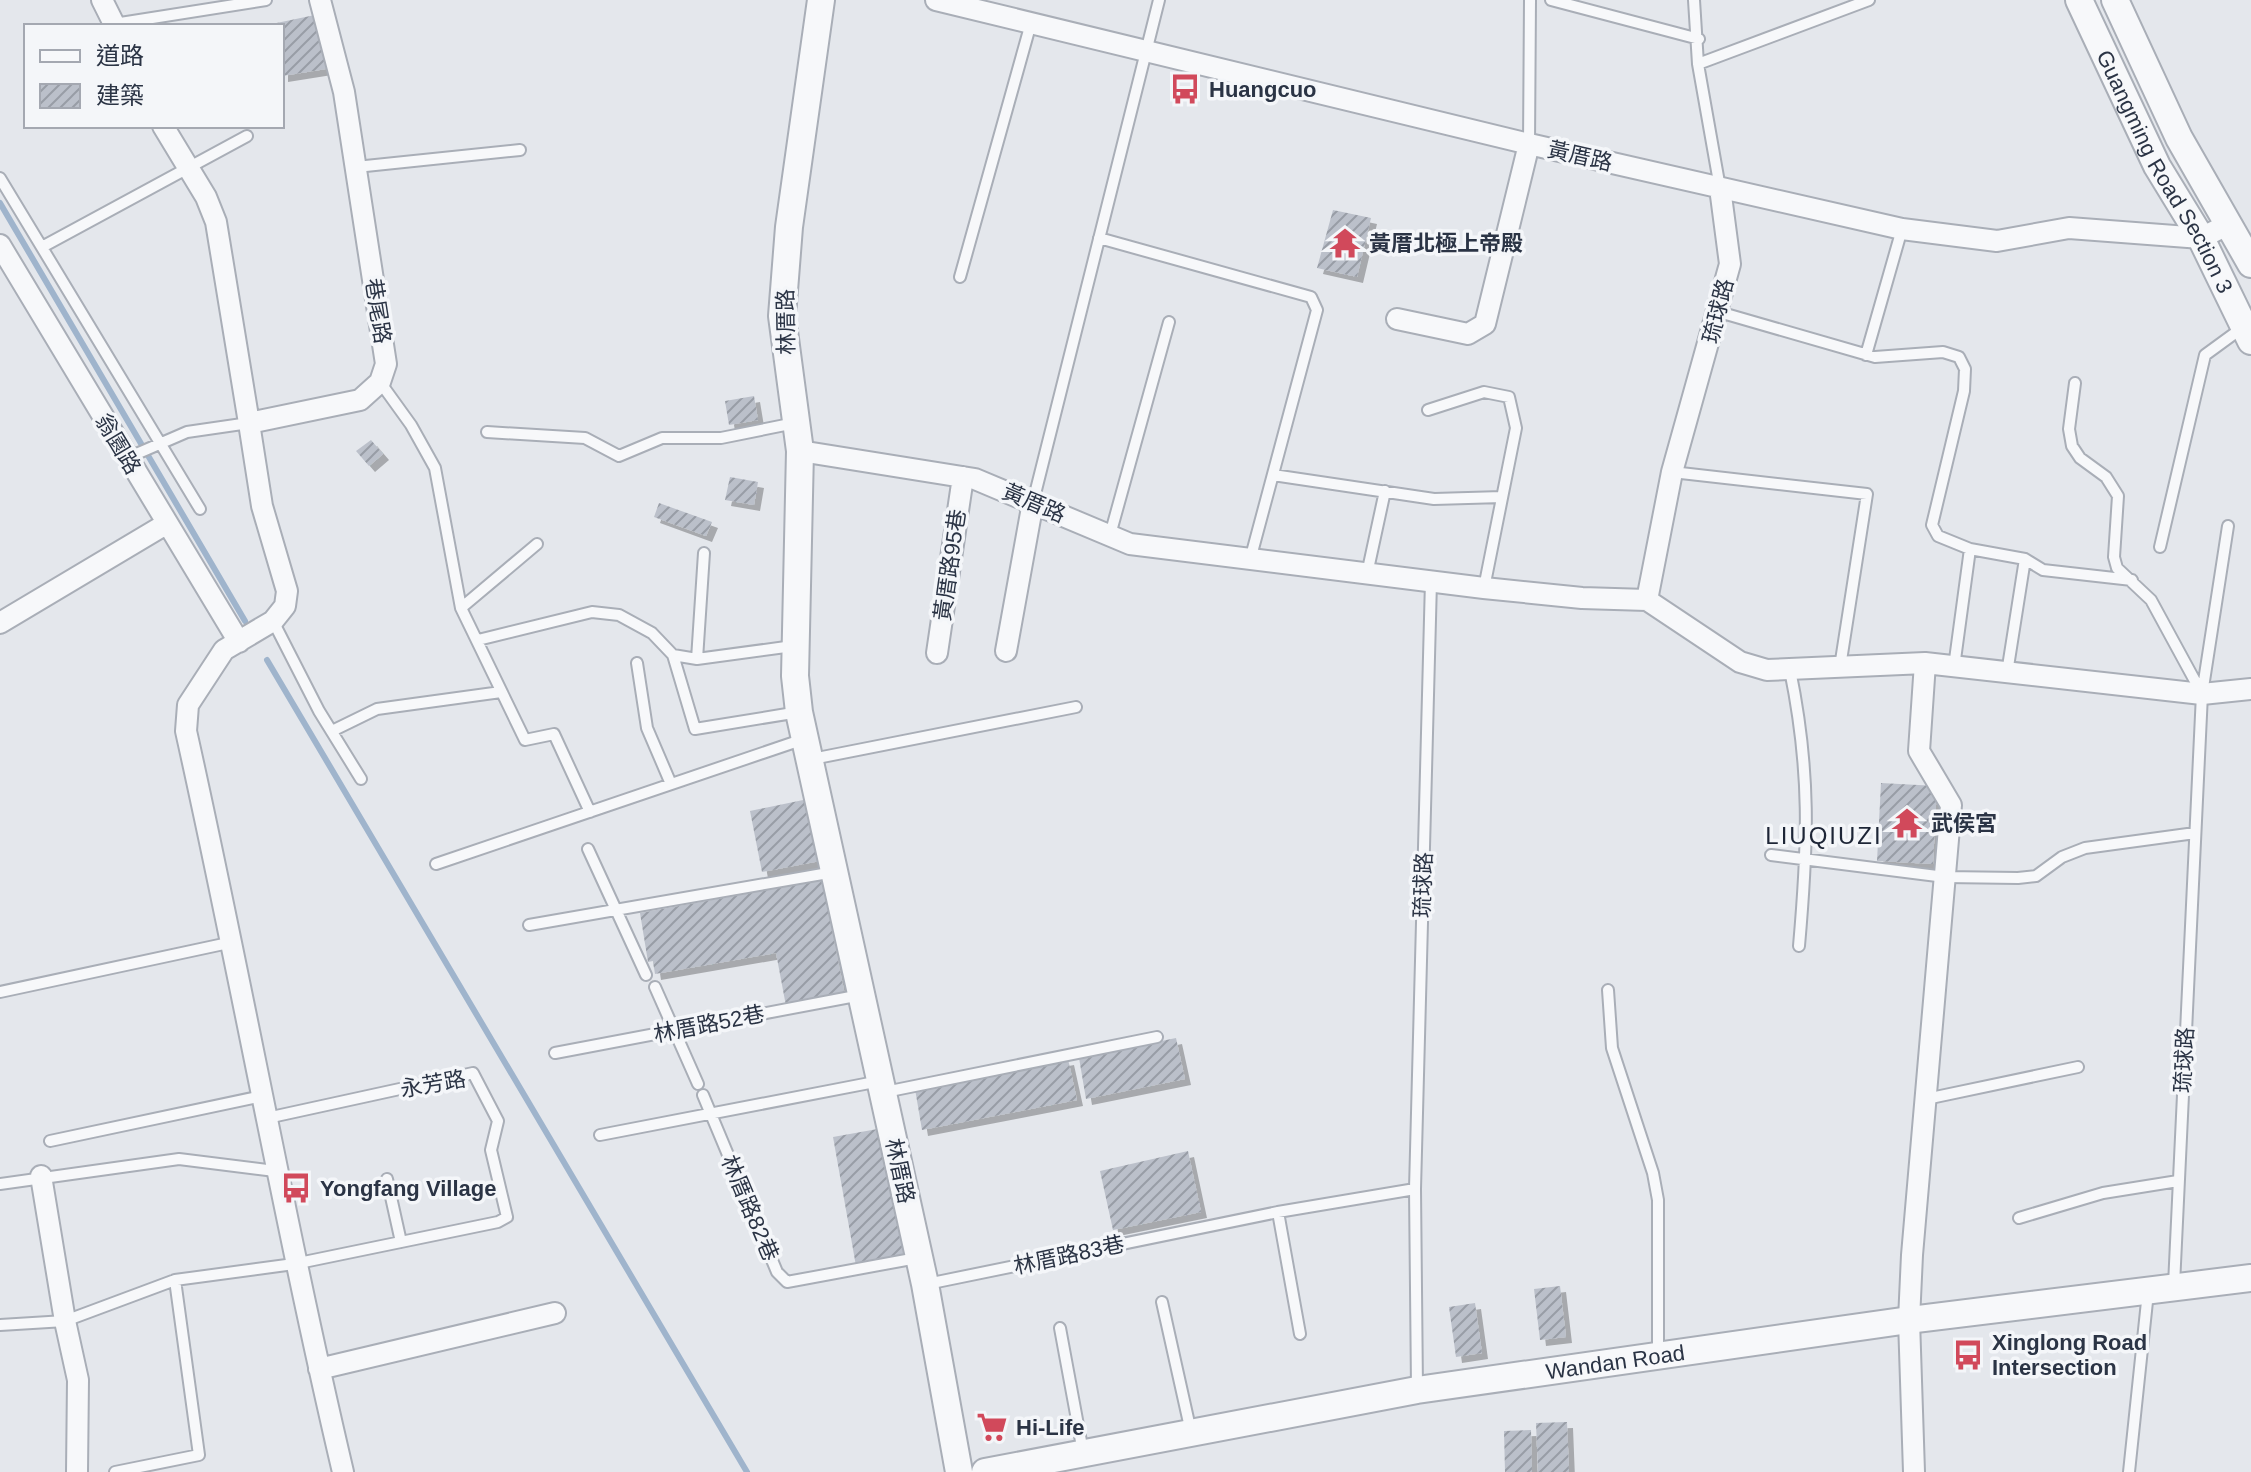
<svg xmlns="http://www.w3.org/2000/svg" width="2251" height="1472" font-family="Helvetica,'Noto Sans TC',sans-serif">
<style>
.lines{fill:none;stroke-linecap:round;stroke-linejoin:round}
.stream{stroke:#9fb4cc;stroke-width:6}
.building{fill:url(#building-hatch);filter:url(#shadow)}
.service-casing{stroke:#a9aeb7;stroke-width:14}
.minor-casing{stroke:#a9aeb7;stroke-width:24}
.tertiary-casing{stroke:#a9aeb7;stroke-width:30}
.service{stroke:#f7f8fa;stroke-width:10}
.minor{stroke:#f7f8fa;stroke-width:20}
.tertiary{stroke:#f7f8fa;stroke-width:26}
.labels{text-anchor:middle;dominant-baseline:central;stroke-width:7;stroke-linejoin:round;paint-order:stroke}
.poi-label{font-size:22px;font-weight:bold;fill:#2b3445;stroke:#f4f6f9;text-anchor:start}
.street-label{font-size:22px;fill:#2b3445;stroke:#f4f6f9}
.neighbourhood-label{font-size:24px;letter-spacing:2px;fill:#1d2536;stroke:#f4f6f9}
</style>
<defs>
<pattern id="building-hatch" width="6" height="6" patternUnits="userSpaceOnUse" patternTransform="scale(2)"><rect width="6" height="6" fill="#bbc0ca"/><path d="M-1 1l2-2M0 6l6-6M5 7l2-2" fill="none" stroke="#989da6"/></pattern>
<filter id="shadow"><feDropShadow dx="6" dy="6" stdDeviation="0" flood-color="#0004"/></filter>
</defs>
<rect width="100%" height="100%" fill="#e4e7ec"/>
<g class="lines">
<path class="stream" d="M0,203L245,621
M267,660L747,1472"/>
</g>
<path class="building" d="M315,15L326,69L282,76V26L267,25Z
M1333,210L1371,218L1357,277L1317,268Z
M754,396L758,420L729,425L725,401Z
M371,440L383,454L369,466L356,451Z
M730,477L758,482L754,505L725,500Z
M659,503L712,522L706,536L654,517Z
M1881,783L1937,786L1933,864L1877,861Z
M808,799L820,861L762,872L750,811Z
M822,880L845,995L786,1006L776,953L655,974L653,961L648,962L640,913Z
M1176,1038L1185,1079L1086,1099L1079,1058Z
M1068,1059L1077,1100L922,1130L915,1089Z
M883,1128L906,1257L856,1266L833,1137Z
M1188,1151L1201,1212L1113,1230L1100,1171Z
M1560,1286L1566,1337L1540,1340L1534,1289Z
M1475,1303L1482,1353L1456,1357L1449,1307Z
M1567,1422L1569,1472H1538L1536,1423Z
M1531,1430L1532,1472H1505L1504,1431Z"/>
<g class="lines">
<g class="service-casing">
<path id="service" d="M1551,0L1699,39
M1694,0L1698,64L1720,188
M114,24L266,0
M1698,64L1869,0
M1529,144L1530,0
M356,167L520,150
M0,178L200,509
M1099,238L1311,297L1317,310L1250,560
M42,247L247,136
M960,277L1031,23
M1719,312L1875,357L1943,352L1959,357L1965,369L1964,391L1932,525L1938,536L1970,549L2025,559L2043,570L2132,580
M1866,355L1902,229
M380,382L411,425L435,468L461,608L525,740L554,734L590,812
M2075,383L2069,429L2072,446L2080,458L2106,477L2118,496L2114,557L2117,568L2151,600L2201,692
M1428,410L1484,392L1509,397L1516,428L1484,588
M487,432L585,438L619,456L662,438H721L795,423
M127,458L187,432L249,423
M1672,472L1867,494L1840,667
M1273,475L1434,499L1502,497
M1033,502L1159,0
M1110,535L1169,322
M2160,547L2205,355L2242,328
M1367,574L1385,491
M461,608L537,544
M273,621L319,711L361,779
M478,640L592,612L619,615L652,633L673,655L697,659L793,646
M673,655L695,729L799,712
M697,659L704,553
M637,663L647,728L671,784
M1954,667L1970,549
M1790,670C1811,772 1808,844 1799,946
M2007,673L2025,559
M332,731L377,709L501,692
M812,759L1076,707
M588,849L646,975
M1771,855L1945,877L2018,878L2036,876L2062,857L2085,848L2195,833
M436,864L804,739
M529,925L834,872
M655,987L698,1084
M1608,990L1612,1048L1653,1173L1658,1200V1353
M0,992L233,942
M555,1053L861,995
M885,1092L1157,1037
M703,1095L777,1272L787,1282L917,1258
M1926,1099L2078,1067
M600,1135L880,1081
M50,1141L262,1096
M387,1179L401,1242
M0,1184L179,1159L275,1171
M1278,1212L1300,1334
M2019,1218L2103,1193L2178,1181
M927,1284L1278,1212L1415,1189
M2174,1285L2202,694L2228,526
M1162,1302L1191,1432
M0,1325L65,1321L175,1280L294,1264L498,1222L507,1217L491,1150L498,1121L473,1073L267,1118
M1060,1328L1083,1452
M1417,1388L1415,1189L1431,581
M115,1472L199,1455L175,1280
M2129,1472L2148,1292"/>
</g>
<g class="minor-casing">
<path id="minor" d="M102,0L115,26
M320,0L344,92L386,364L380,382L360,400L249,423L262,506L287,591L285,606L273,621L224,650L188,705L186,731C241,977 285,1226 343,1472
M936,0L1529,144L1902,229L1997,241L2069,228L2201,238L2229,224
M163,126L206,197L216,222L249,423
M0,245L239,642
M1397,319L1468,334L1485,324L1529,144
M800,451L975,479L1130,544L1484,588L1582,598L1647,600
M1647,600L1740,662L1767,670L1925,663L2202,694L2251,689
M1647,600L1672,472L1730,264L1720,188
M0,623L166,524
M1006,651L1033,502
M937,653L963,477
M41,1176L65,1321L78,1380L77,1472
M319,1369L555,1313
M1914,1472L1909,1320L1912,1255L1951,805L1919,751L1925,663"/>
</g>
<g class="tertiary-casing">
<g id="tertiary">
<path d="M821,0L789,227L782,316L800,451L795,676L799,712L925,1284L959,1472"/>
<path id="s1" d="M2079,0L2157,166L2201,238L2251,341"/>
<path d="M2115,0L2179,138L2251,264"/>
<path id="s2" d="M985,1472L1417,1390L1909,1320L2251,1278"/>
</g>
</g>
<use href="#service" class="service"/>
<use href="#minor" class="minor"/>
<use href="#tertiary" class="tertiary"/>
</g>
<defs>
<g id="bus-bare" transform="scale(2.4)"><path d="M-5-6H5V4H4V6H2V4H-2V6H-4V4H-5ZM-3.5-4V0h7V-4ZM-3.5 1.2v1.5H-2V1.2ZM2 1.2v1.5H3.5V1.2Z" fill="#d1495b" stroke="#f4f6f9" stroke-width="2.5" paint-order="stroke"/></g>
<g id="temple-bare" transform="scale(2.4)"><path d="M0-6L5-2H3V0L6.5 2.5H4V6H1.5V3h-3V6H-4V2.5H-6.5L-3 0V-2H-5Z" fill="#d1495b" stroke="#f4f6f9" stroke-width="2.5" paint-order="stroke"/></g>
<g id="supermarket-bare" transform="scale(2.4)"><path d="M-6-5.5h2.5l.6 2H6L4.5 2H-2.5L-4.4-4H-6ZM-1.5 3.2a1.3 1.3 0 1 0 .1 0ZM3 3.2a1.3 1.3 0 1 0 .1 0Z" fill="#d1495b" stroke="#f4f6f9" stroke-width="2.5" paint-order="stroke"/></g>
</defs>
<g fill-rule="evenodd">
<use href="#bus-bare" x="1185" y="89"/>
<use href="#temple-bare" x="1345" y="243"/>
<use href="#temple-bare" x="1907" y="823"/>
<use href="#bus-bare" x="296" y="1188"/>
<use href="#bus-bare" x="1968" y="1355"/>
<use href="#supermarket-bare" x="992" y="1427"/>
</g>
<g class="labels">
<g class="poi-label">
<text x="1209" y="89">Huangcuo</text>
<text x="1369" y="243">黃厝北極上帝殿</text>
<text x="1931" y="823">武侯宮</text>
<text x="320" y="1188">Yongfang Village</text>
<text x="1992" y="1342">Xinglong Road<tspan x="1992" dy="25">Intersection</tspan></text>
<text x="1016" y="1427">Hi-Life</text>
</g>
<g class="street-label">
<text transform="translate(1580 156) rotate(13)">黃厝路</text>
<text stroke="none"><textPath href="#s1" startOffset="192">Guangming Road Section 3</textPath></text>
<text transform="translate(378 311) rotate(81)">巷尾路</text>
<text transform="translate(1718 311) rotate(-76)">琉球路</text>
<text transform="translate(786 322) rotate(-91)">林厝路</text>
<text transform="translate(118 444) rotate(59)">翁園路</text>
<text transform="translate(1034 503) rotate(23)">黃厝路</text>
<text transform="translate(950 565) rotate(-82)">黃厝路95巷</text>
<text transform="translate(1423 885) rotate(-88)">琉球路</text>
<text transform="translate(709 1024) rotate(-11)">林厝路52巷</text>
<text transform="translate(2184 1060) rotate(-87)">琉球路</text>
<text transform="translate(433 1084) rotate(-10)">永芳路</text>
<text transform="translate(900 1171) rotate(78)">林厝路</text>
<text transform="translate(750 1208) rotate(67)">林厝路82巷</text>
<text transform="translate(1069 1255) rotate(-12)">林厝路83巷</text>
<text stroke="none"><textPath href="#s2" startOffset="640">Wandan Road</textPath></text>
</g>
<g class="neighbourhood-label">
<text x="1824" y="835">LIUQIUZI</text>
</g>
</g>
<rect x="24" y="24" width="260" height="104" fill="#f4f6f9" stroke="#a4a8b1" stroke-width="2"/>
<rect x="40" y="50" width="40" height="12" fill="#f7f8fa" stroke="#a4a8b1" stroke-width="2"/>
<text x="96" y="64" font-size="24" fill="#2b3445">道路</text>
<rect x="40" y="84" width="40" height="24" fill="url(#building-hatch)" stroke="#a4a8b1" stroke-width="2"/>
<text x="96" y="104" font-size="24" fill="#2b3445">建築</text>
</svg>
